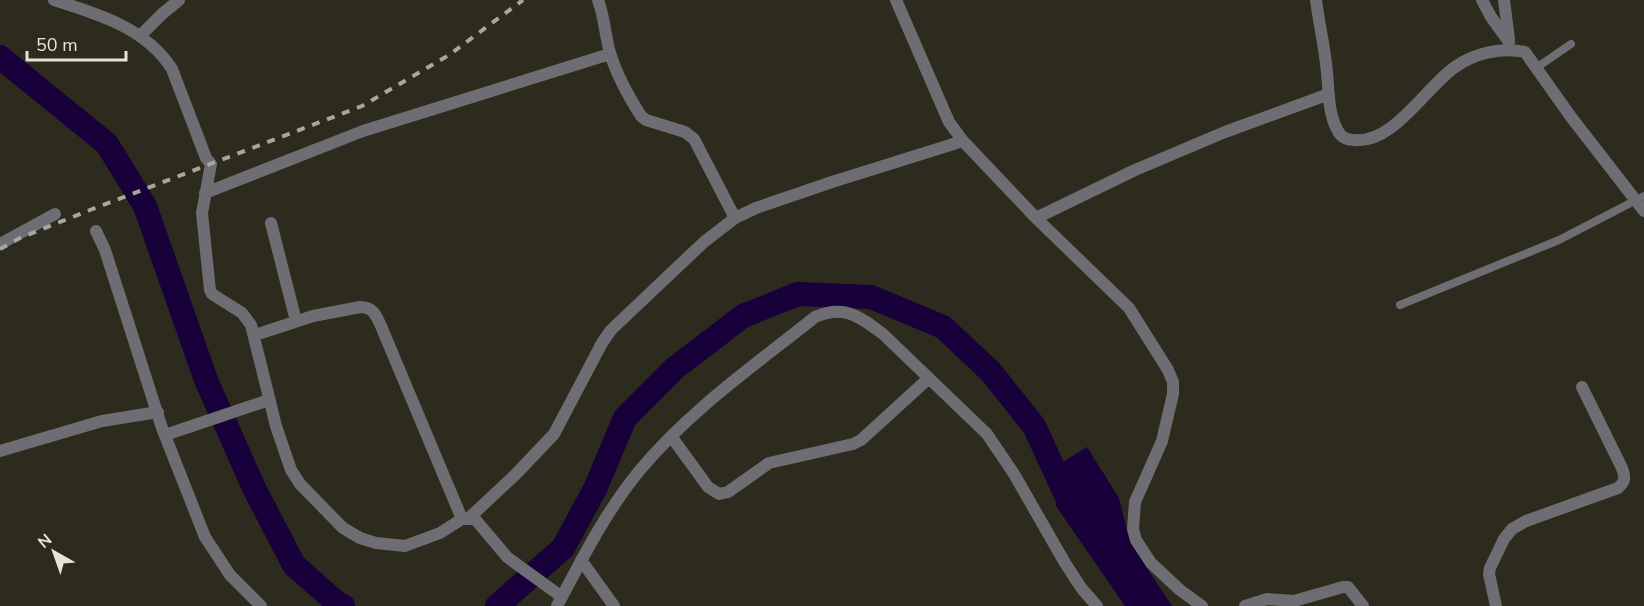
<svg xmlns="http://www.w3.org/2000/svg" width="1644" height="606" font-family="'Nunito Sans',sans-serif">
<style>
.water{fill:#18003b}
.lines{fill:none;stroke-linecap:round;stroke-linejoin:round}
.river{stroke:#18003b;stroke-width:24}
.service{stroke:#6e6d74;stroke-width:8}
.minor{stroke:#6e6d74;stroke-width:12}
.rail{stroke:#a7a79b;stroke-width:4;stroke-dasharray:8 8;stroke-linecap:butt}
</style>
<rect width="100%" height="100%" fill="#2c2b1d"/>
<path class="water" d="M1087,447L1119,498L1130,542L1172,606H1125L1056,506V476L1063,462Z"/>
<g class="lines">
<path class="river" d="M0,57L107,144L145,206L206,380L254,488L294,565L338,604L343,606
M497,606L563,548L595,489L625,418L675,368L743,316L798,294L871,297L943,327L991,372L1034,426L1070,504"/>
<path class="service" d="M1536,68L1571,44
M1400,305L1559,240L1644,196"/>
<path class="minor" d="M54,0C98,14 146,28 172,69L206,158L211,164L202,213L210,290L212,294L242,313L251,325L276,426L291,470L300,484L343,528L360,538L376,543L405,546L440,533L462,519H475L507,557L562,597
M598,0C605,18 605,38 611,56C618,78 629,97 641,116L646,120L685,132L694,139L735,218
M896,0L949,122L963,141L1036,218L1129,308L1168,370L1173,382V394L1162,441L1135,502L1133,529L1136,540L1151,563L1180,590L1202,606
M1316,0C1319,24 1325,48 1327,73C1329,92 1328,114 1338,131C1341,137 1347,140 1353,140C1393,145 1425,88 1455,67C1475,53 1501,47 1525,52L1571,117L1644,211
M1482,0L1491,17L1509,42
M1504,0L1509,39
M140,36L162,14L179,0
M205,193L363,131L610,54
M1036,218L1135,170L1225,132L1329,94
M271,223L296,321
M96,231L105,250L162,428L205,537L230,575L261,606
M0,244L55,214
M255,335L313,316L360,307C374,307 376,316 381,326L462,519
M165,435L269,400
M671,436L708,487L719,494L728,492L769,463L853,444L861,440L929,378
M0,451L102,421L158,412
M469,518L516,474L554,434L602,343L611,330L704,242L735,218L756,208L832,182L963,141
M581,560L614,606
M557,606C582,559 606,511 640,470C690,410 755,365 815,317C845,304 860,317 883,334L987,434L1014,474L1065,563L1082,589L1097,606
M1245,606L1267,599L1294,601L1343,587H1348L1363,606
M1496,606L1489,574L1490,568L1504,539L1512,529L1526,521L1618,488C1626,481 1625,477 1622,468L1582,387"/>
<path class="rail" d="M0,249L20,238L90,210L362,106L449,55L523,0"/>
</g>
<g transform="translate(54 552) rotate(320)" stroke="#2c2b1d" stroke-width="4.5" paint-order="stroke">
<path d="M0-4.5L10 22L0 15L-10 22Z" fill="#e4e4da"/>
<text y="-9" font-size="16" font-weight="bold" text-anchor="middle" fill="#e4e4da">N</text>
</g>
<path d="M27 51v9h99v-9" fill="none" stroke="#e4e4da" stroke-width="3"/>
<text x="36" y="51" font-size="18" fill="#e4e4da" stroke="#2c2b1d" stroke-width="4.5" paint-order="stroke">50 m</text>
</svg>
